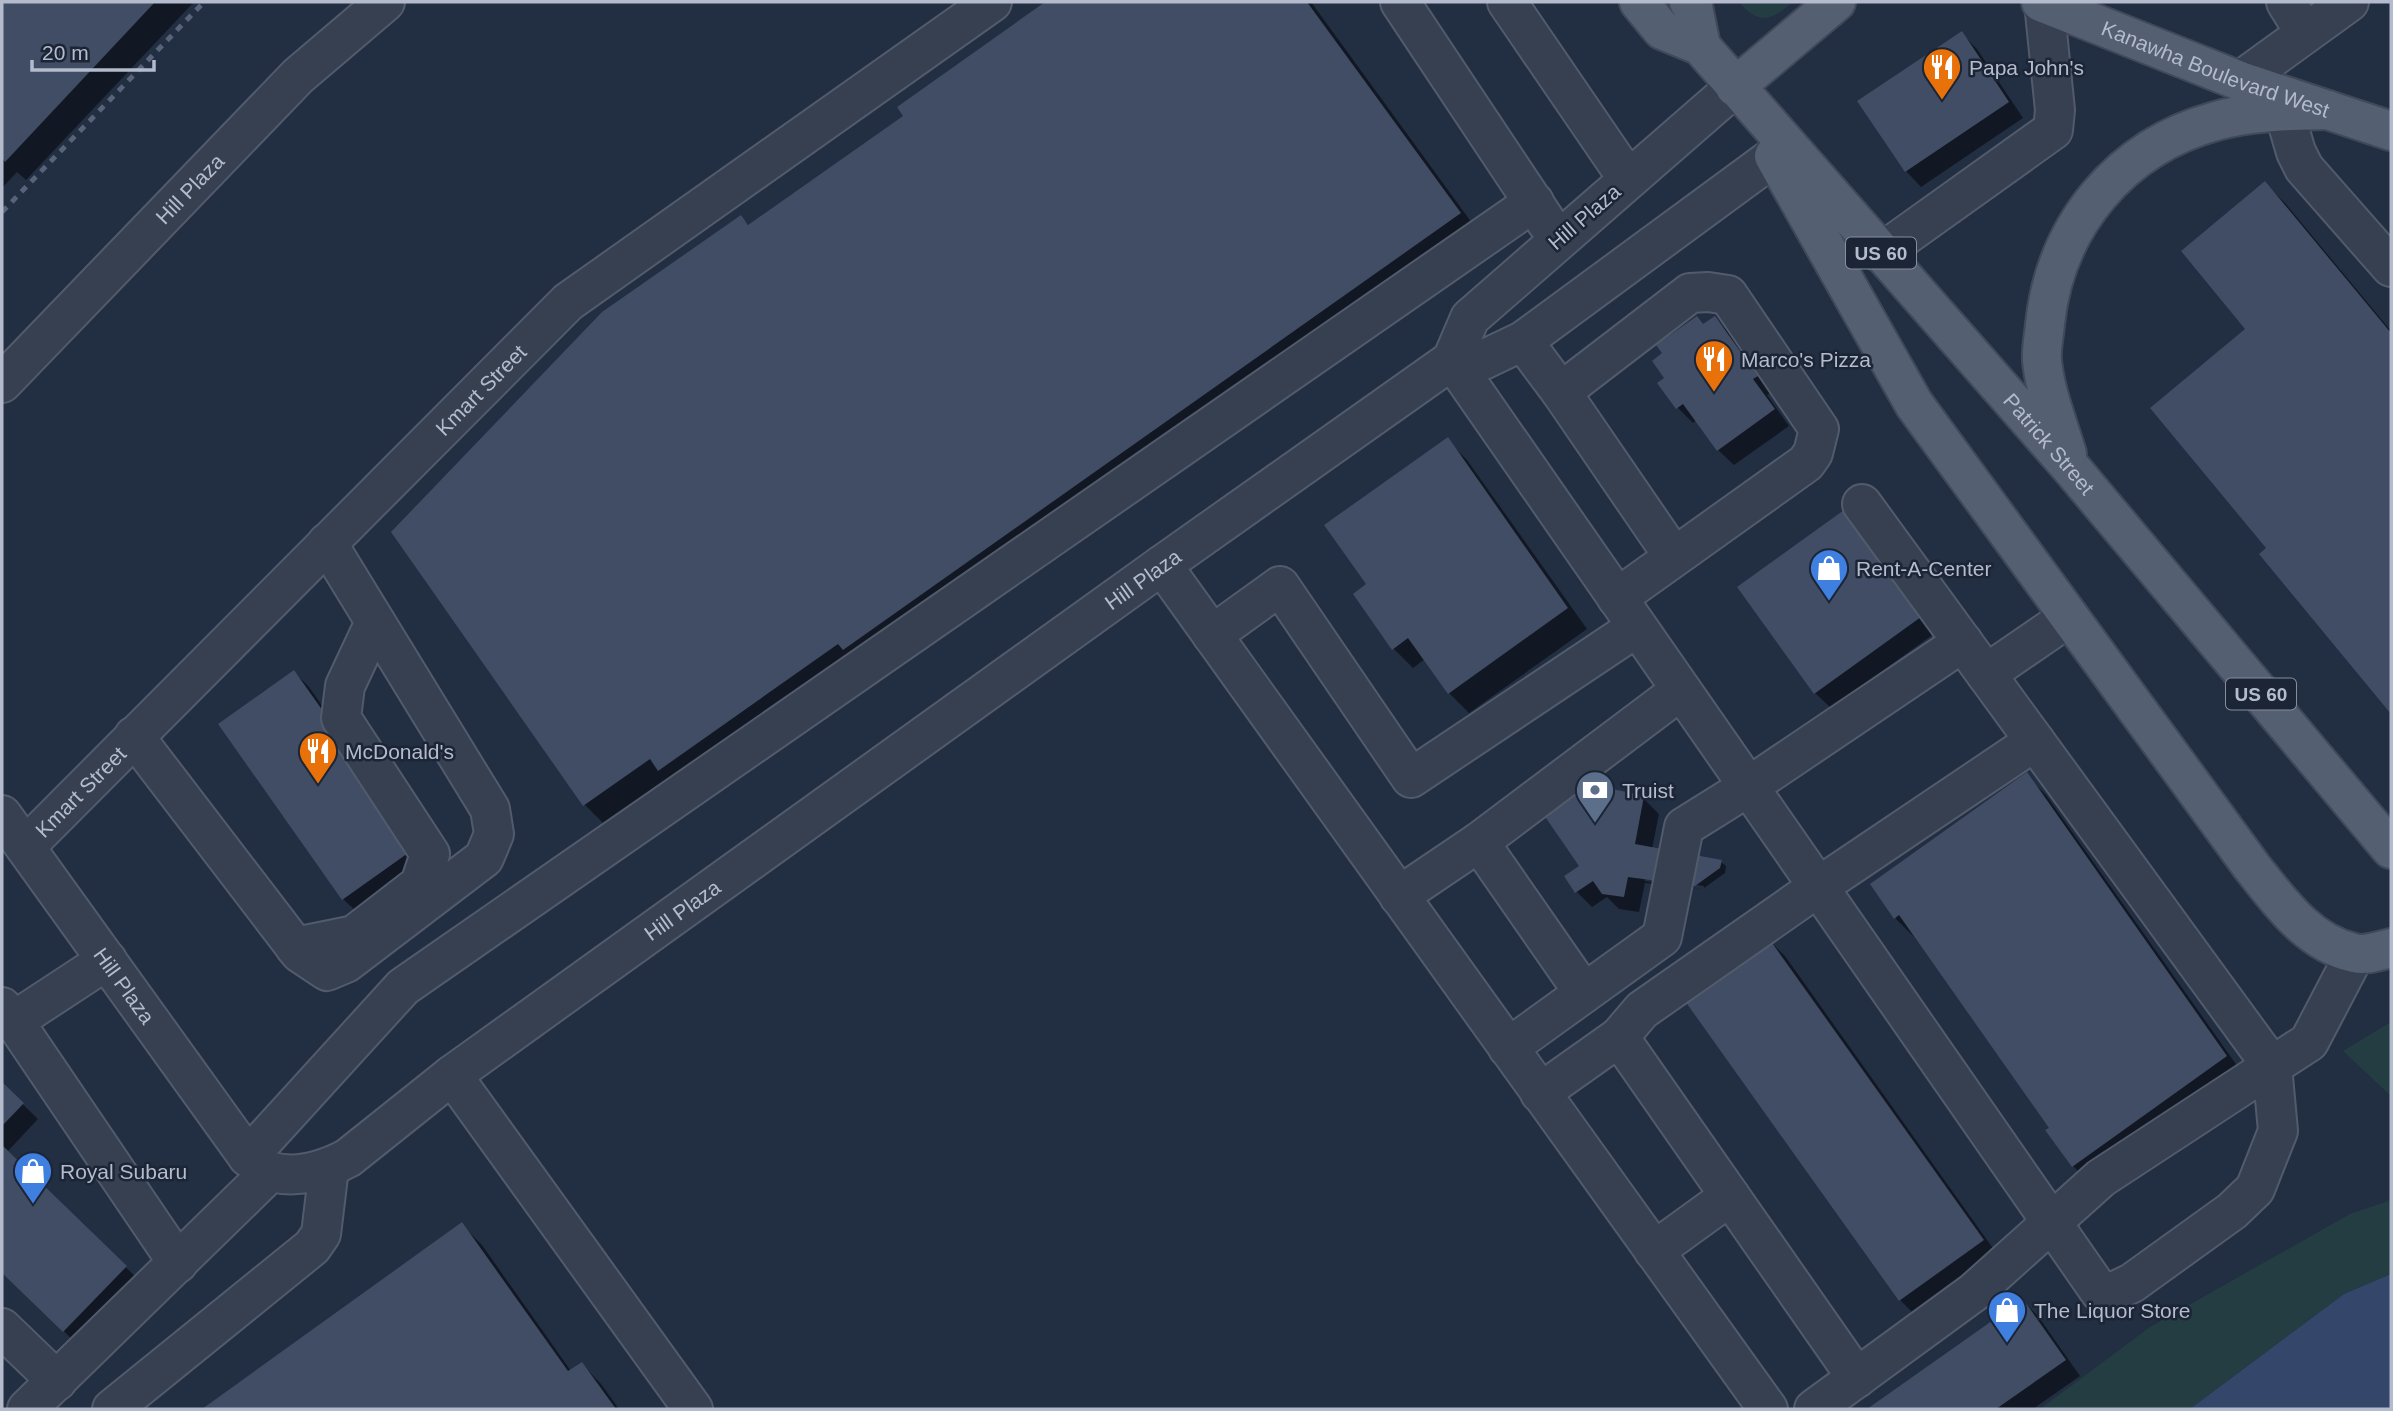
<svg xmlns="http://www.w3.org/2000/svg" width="2393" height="1411" font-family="Arial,sans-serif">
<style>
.green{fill:#243d43}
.water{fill:#34476a}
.shadow{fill:#0007}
.building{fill:#414d64}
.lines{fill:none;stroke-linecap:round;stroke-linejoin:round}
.minor-casing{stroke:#525b6c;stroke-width:42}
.major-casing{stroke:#40495a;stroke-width:42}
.minor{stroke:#374051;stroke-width:38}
.major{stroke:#545f71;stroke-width:38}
.rail{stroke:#586379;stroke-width:5;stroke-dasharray:7 7;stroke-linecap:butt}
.labels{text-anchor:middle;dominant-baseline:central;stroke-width:5;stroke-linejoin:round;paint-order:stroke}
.shield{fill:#1b2536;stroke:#858e9f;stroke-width:2}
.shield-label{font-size:19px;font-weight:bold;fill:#b3bbcc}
.poi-label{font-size:21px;fill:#b3bbcc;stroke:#1b2536;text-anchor:start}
.street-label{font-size:21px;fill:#b3bbcc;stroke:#1b2536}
</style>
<rect width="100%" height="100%" fill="#222e42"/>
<path class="green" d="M1739,2H1793C1772,20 1759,26 1739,2Z
M2391,1022V1096L2343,1051Z
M2391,1200V1274L2344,1294L2190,1409H2040L2150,1327L2350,1214Z"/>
<path class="water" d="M2391,1274V1409H2190L2344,1294Z"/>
<path class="shadow" d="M2,2H194L26,180L17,172L2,188Z
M1049,2H1311L1480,234L680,790L669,779L604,824L584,804L740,217L750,226L905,116L899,107Z
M1961,33L1977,49L2023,118L1921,187L1906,171Z
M2265,183L2285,203L2391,331V711L2261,554L2268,549L2248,329Z
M1715,318L1730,334L1772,392L1767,395L1789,426L1734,465L1718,450L1697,420L1693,423L1678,408L1660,383L1667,378L1704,326Z
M1447,440L1467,460L1587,629L1469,713L1449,693L1425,659L1413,668L1393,648Z
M1844,513L1935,633L1831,708L1815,693Z
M294,672L309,687L432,862L359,914L343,899Z
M2026,775L2046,795L2245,1077L2093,1186L2073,1166L2052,1128L1915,938L1895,918Z
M1643,798L1659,814L1652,849L1721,862L1726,866L1725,873L1704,888V886L1645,878V881L1702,889L1645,883L1639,912L1619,909L1607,897L1592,907L1577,892L1566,877L1582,866Z
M1765,936L1785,956L2002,1261L1920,1320L1900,1300L1683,995Z
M2,1084L38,1119L7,1152L141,1282L79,1346L2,1271Z
M462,1225L482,1245L571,1371L582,1364L601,1384L619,1409H205Z
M2023,1301L2038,1316L2080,1376L2033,1409H1870Z"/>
<path class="building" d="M2,2H155L5,162L2,158Z
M1045,2H1307L1461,213L843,650L838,644L658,771L650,759L583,806L391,532L602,312L741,215L748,225L903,116L897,107Z
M1962,31L2009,102L1905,172L1857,101Z
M2265,181L2391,333V714L2259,554L2266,548L2150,408L2245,329L2181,251Z
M1697,316L1703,324L1715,316L1758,376L1753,379L1775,409L1717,451L1683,404L1676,409L1657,383L1664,378L1652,361L1662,353L1656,345Z
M1448,437L1568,608L1448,694L1408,638L1392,650L1353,594L1366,584L1324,525Z
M1844,510L1921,617L1814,694L1737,587Z
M294,670L418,846L342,900L218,724Z
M2027,772L2227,1056L2072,1167L2045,1130L2049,1128L1899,915L1894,919L1870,884Z
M1573,780L1644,796L1635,844L1722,860L1720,868L1695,886L1628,877L1624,897L1602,894L1593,881L1575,893L1564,876L1579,866L1537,805Z
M1765,933L1984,1240L1899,1301L1680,994Z
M2,1082L24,1103L2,1126Z
M2,1145L127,1266L63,1332L2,1273Z
M462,1222L568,1371L582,1362L616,1409H202Z
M2023,1299L2066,1360L1996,1409H1867Z"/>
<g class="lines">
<g class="minor-casing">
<g id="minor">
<path d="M1400,2L1547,223"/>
<path d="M1507,2L1628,179"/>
<path d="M2286,2L2305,33"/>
<path d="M2240,81L2349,2"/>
<path d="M1735,87L1470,318L1452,360H1483L1523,341L1787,147"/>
<path d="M2284,111L2296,152L2304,168L2391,267"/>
<path d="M1881,253L2053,130L2055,110L2044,3"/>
<path d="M1523,341L1561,392"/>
<path id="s1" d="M2,383L298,76L385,2"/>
<path d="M1162,565L1768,1409"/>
<path d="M1617,598L1806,463L1813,453L1819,429L1728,295L1708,292L1690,293L1561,392L1674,557"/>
<path d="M1212,635L1280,586L1411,778L1637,627"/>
<path d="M1986,674L2069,617"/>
<path d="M134,736L300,953L327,971L346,963L484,858L494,834L490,809L327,543"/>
<path id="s2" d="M2,815L248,1157C256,1162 264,1170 272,1172C298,1179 325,1170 348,1158L452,1075L1162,565L1452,360L2100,1292H2113L2132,1283L2232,1211L2255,1189L2278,1131L2272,1066L2309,1042L2355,954"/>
<path d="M1479,842L1681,690"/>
<path id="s3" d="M26,846L568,302L992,2"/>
<path d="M1399,896L1479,842L1584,993"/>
<path d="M295,947L354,935L420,884L430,854L341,718L345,686L375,622"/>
<path d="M2,1007L14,1021L107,960"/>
<path d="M14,1021L178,1263"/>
<path d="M1619,1037L1642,1010L1818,887L2035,741"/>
<path d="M1508,1048L1662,937L1684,827L1748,787L1963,642"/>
<path d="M452,1075L693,1409"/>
<path d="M1540,1093L1619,1037L1857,1378"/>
<path d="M248,1157L403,987L1534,202"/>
<path d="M1654,1251L1730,1196"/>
<path d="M2,1328L57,1381"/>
<path d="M27,1409L270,1172"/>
<path d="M112,1409L312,1247L321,1234L329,1168"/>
<path d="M1814,1409L1974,1292L2101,1178L2272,1066L1862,504"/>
</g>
</g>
<g class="major-casing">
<g id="major">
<path id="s4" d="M1639,2L1662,30L1701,46L1705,51L2072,469L2391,849"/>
<path d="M1689,2L1693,7L1701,46"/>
<path id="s5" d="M2041,2L2240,81L2391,131"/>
<path d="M1735,87L1836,2"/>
<path d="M1774,156L1914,404L2252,867C2279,901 2308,943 2354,953C2365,956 2380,951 2391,948"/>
<path d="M2067,454C2058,424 2045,392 2042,361C2041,349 2044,336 2045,324C2055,226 2120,147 2216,121C2252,111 2291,111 2328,110"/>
</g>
</g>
<use href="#minor" class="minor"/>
<use href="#major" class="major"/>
<path class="rail" d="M2,212L204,2"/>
</g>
<defs>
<g id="restaurant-pin" transform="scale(2.0125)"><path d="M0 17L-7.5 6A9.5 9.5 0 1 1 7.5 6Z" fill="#e8710a" stroke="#1b2536"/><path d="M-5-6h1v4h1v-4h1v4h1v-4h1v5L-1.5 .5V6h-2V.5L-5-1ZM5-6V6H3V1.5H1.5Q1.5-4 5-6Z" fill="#fff"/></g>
<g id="shop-pin" transform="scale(2.0125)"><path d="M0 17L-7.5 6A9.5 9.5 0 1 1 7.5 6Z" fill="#3f7fe0" stroke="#1b2536"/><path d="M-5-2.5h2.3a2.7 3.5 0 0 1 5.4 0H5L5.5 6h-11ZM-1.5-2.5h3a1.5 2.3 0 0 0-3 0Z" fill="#fff"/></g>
<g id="bank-pin" transform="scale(2.0125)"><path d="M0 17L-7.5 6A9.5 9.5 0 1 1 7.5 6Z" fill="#5c6f8a" stroke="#1b2536"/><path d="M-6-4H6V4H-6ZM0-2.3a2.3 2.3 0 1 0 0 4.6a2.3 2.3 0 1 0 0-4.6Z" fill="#fff"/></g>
</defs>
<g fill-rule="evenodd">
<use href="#restaurant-pin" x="1942" y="67"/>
<use href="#restaurant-pin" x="1714" y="359"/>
<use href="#shop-pin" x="1829" y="568"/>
<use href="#restaurant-pin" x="318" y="751"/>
<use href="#bank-pin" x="1595" y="790"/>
<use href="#shop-pin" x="33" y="1171"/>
<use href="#shop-pin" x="2007" y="1310"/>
</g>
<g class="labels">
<g class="shield">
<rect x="1846" y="237.5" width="70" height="31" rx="5"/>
<rect x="2226" y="678.5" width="70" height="31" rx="5"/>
</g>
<g class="shield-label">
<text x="1881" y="253">US 60</text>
<text x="2261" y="694">US 60</text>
</g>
<g class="poi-label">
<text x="1969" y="67">Papa John's</text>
<text x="1741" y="359">Marco's Pizza</text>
<text x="1856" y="568">Rent-A-Center</text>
<text x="345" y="751">McDonald's</text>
<text x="1622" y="790">Truist</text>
<text x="60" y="1171">Royal Subaru</text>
<text x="2034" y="1310">The Liquor Store</text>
</g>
<g class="street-label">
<text stroke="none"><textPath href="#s5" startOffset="187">Kanawha Boulevard West</textPath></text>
<text stroke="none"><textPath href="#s1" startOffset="270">Hill Plaza</textPath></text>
<text transform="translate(1584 217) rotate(-41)">Hill Plaza</text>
<text stroke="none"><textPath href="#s3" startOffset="644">Kmart Street</textPath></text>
<text stroke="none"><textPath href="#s4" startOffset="607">Patrick Street</textPath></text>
<text stroke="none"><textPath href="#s2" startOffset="1512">Hill Plaza</textPath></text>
<text stroke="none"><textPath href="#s3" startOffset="77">Kmart Street</textPath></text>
<text stroke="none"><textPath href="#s2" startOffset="945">Hill Plaza</textPath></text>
<text stroke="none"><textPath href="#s2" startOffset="210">Hill Plaza</textPath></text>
</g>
</g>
<rect width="2393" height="1411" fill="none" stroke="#b3bbcc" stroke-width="7"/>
<path d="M32 60v10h122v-10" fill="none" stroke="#b3bbcc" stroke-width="3.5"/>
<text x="42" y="60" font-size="21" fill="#b3bbcc" stroke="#1b2536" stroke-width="5" paint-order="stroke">20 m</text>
</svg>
